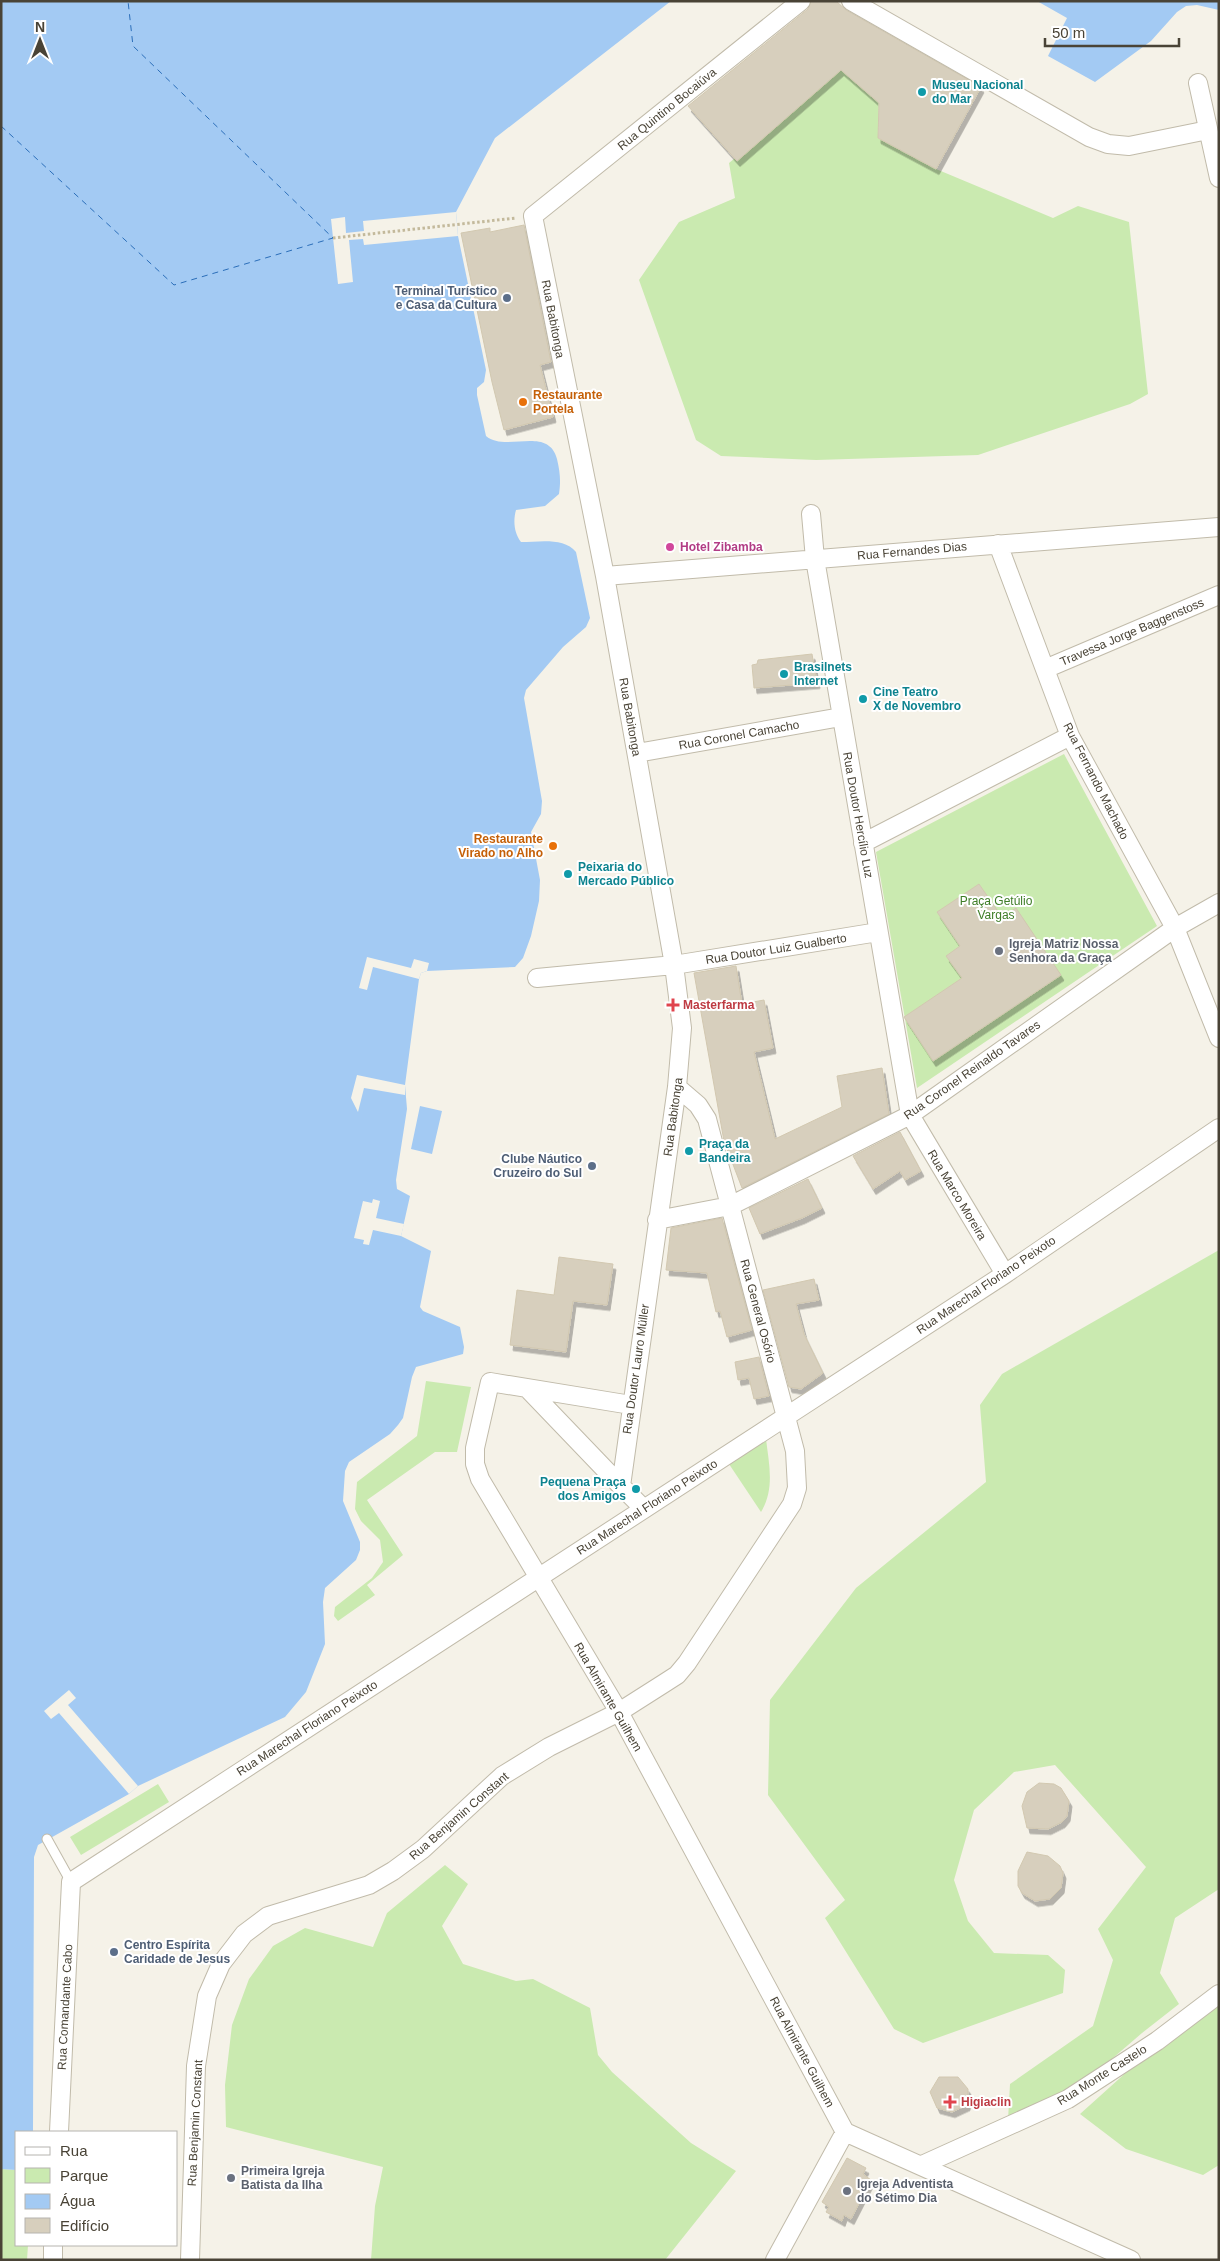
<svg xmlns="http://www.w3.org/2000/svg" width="1220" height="2261" font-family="Helvetica,sans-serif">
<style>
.green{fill:#caeab0}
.water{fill:#a3caf3}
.pier{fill:#f5f2e8}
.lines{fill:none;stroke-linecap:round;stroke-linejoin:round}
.ferry{stroke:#2b6eb9;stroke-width:1;stroke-dasharray:6 5;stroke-linecap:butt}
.building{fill:#d7cfbd;stroke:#d2c8b0;filter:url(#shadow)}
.lane-casing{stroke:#c1bbaa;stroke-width:11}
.street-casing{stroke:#c1bbaa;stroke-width:20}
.path{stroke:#c3b99b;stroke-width:3;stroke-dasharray:2.5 2.5;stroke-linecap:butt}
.lane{stroke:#fff;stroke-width:9}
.street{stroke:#fff;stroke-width:18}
.culture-dot{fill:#0f9aa8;stroke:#fff;stroke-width:2}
.service-dot{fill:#5c6f8a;stroke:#fff;stroke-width:2}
.food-dot{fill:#e8710a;stroke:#fff;stroke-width:2}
.hotel-dot{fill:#d1479c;stroke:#fff;stroke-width:2}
.worship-dot{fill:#6b7280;stroke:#fff;stroke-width:2}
.health-dot{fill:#e0444e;stroke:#fff;stroke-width:2}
.labels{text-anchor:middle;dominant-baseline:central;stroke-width:4;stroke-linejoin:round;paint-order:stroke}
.culture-label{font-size:12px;font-weight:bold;fill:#0d838f;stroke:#fff;text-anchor:start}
.street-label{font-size:12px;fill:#494336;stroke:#fff}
.service-label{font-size:12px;font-weight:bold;fill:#4e5e75;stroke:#fff;text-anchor:end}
.food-label{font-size:12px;font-weight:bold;fill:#c56008;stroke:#fff;text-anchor:start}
.hotel-label{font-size:12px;font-weight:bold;fill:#b23c85;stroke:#fff;text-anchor:start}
.park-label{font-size:12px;fill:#3e7d27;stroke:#fff}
.worship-label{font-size:12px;font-weight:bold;fill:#5b616d;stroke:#fff;text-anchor:start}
.health-label{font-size:12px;font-weight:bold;fill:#be3a42;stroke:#fff;text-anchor:start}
</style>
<defs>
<filter id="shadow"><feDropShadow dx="3" dy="5.5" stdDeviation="0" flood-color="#0004"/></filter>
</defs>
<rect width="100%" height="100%" fill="#f5f2e8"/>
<path class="green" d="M841,70L879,103L878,138L936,169L1053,218L1078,206L1129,222L1148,394L1130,404L978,455L816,460L721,456L696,440L639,280L679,222L735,198L729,163Z
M1064,754L1157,926L917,1088L876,852Z
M1219,1250V1889L1175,1918L1160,1973L1179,2004L1142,2033L1077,2089L1008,2120L1010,2084L1093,2026L1113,1960L1098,1929L1146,1867L1055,1765L1014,1772L974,1810L954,1880L968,1921L994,1953L1048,1955L1065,1970L1063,1993L923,2043L894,2029L825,1918L845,1900L768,1795L770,1700L856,1588L986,1482L980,1405L1002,1374Z
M426,1381L471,1387L457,1452H435L367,1500L403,1555L367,1585L375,1595L338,1621L334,1616L335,1607L372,1578L383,1562L380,1540L361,1521L355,1509L357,1482L417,1436Z
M766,1439C769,1464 775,1489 761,1512L729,1464Z
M158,1784L169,1802L81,1855L70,1837Z
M445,1865L468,1884L442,1926L463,1964L516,1981L533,1979L590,2008L598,2055L612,2072L691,2143L736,2171L665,2260H371L375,2206L383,2167L226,2127L225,2085L232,2025L249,1979L273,1946L305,1928L373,1947L387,1913Z
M1219,2003V2165L1203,2175L1126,2149L1080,2114L1160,2042Z
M1,2169L16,2170V2245H28L27,2260H1Z"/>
<path class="water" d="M1,1H671L495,138L456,212L458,236L486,370L484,382L477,388V395L486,436C506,453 548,425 557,459C560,472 561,481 559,494L545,506L516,510C513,521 514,533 521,542C539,542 564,537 576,552L590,618L586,627L563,647L526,690L524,698L542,801L541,814L531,832L540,880L539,901L531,936L523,958L515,967L427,971L421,973L419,979L405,1085L407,1109L396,1180L397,1189L410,1196L401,1236L431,1251L420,1307L423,1311L460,1327L464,1347L463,1354L416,1367L412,1377L403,1418L398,1425L390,1434L349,1462L345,1471L343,1501L360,1542V1550L356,1560L325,1588L323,1602L325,1644L306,1692L285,1717L138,1786L129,1794L38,1845L34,1857L33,2132H16V2170L1,2169Z
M1037,1H1219V10L1197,5L1186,6L1177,12L1151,41L1095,82L1048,56L1067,18Z
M420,1106L442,1111L432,1154L411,1149Z"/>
<path class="pier" d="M456,212L458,236L364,245L363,239L349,240L353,282L338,284L331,219L345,217L346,233L364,231L363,221Z
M367,957L411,968L414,959L429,963L427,971L421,973L419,979L373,967L367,990L359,988Z
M357,1075L405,1085V1095L364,1088L358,1112L351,1098Z
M373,1199L380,1201L376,1218L404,1224L401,1236L373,1230L369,1245L363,1244L364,1240L354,1238L363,1201L372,1203Z
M69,1690L76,1698L68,1705L138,1786L129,1794L59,1713L51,1719L44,1711Z"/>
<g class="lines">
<path class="ferry" d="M1,126L174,285L333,238L133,46L128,1"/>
</g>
<path class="building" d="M811,1H836L846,10L981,87L936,169L878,138L879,103L841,70L737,161L688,106L808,9Z
M524,225L551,362L540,365L553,417L504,430L492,382L461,233L490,228V232Z
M812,654L817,683L754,688L752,665L757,664L758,660Z
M979,884L1002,917L1016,908L1061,975L933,1061L904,1017L962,978L946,956L960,946L937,912Z
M736,966L742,1004L764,1000L773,1048L754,1052L775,1139L842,1107L837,1076L882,1068L889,1114L742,1188L724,1141L694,973Z
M900,1132L921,1171L905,1180L900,1171L873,1189L853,1156Z
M808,1179L822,1208L802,1218L760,1234L749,1208Z
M722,1218L752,1330L727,1337L720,1311L716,1312L707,1273L666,1270L671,1228Z
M559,1257L613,1264L607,1305L573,1301L566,1352L510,1345L517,1290L554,1295Z
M814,1279L819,1300L796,1304L804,1334L823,1373L801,1389L789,1387L763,1290Z
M759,1357L769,1396L754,1399L749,1378L738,1380L735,1362Z
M1039,1783L1054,1784L1061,1788L1069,1801L1067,1816L1062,1822L1048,1829L1027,1828L1022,1806L1027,1792Z
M1027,1852L1048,1856L1060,1866L1063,1873L1061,1888L1050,1899L1035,1901L1022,1893L1018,1886V1871Z
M939,2077H958L968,2089L967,2105L952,2112L937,2108L930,2092Z
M847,2158L866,2168L863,2174L871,2180L851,2219L844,2215L842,2221L826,2212L829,2207L822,2202Z"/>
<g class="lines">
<g class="lane-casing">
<path id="lane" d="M47,1839L71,1882"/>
</g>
<g class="street-casing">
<path id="street" d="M851,1L1089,137L1108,144L1129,146L1208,130
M1198,83L1219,178
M811,514L815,559L910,1115L1005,1274
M998,544L1070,736L1175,928L1219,1038
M605,576L1219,527
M1045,669L1219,595
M637,753L841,717
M863,843L1070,736
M537,978L674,965L878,932
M657,1220L730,1206L910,1115L1175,928L1219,903
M527,1388L621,1486
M631,1405L490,1382L475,1448V1464L480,1479L619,1712L845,2132
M644,1509L621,1486L677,1087L682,1028L674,965L605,576L533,216L801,1
M59,2132L71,1882L1005,1274L1219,1128
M845,2132L1131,2260
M922,2165L1068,2099L1157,2041L1219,1994
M53,2260V2245
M190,2260L196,2066L207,1996L221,1964L244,1934L268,1916L369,1885L393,1871L423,1849L502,1776L549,1747L619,1712L663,1684L677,1675L687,1663L792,1504L797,1488L795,1451L707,1119L698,1105L677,1087
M775,2260L845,2132"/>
</g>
<path class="path" d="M333,238L516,218"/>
<use href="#lane" class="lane"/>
<use href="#street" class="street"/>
</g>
<g class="culture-dot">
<circle cx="922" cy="92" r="5"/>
<circle cx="784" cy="674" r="5"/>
<circle cx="863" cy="699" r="5"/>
<circle cx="568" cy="874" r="5"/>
<circle cx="689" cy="1151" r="5"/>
<circle cx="636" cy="1489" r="5"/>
</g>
<g class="service-dot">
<circle cx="507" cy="298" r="5"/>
<circle cx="592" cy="1166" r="5"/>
<circle cx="114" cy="1952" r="5"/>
</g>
<g class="food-dot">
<circle cx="523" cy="402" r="5"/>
<circle cx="553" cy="846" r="5"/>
</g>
<circle class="hotel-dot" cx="670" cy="547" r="5"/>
<g class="worship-dot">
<circle cx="999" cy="951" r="5"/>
<circle cx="231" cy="2178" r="5"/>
<circle cx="847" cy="2191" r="5"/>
</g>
<g class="health-dot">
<path d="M670.5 997.5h5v5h5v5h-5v5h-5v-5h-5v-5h5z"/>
<path d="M947.5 2094.5h5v5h5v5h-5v5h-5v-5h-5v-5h5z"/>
</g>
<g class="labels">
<g class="culture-label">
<text x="932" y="85">Museu Nacional<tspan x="932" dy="14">do Mar</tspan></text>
<text x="794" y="667">Brasilnets<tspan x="794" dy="14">Internet</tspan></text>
<text x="873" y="692">Cine Teatro<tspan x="873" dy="14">X de Novembro</tspan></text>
<text x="578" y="867">Peixaria do<tspan x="578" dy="14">Mercado Público</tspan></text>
<text x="699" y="1144">Praça da<tspan x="699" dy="14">Bandeira</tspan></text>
<text x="626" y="1482" text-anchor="end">Pequena Praça<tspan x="626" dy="14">dos Amigos</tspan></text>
</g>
<g class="street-label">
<text transform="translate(667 109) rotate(-39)">Rua Quintino Bocaiúva</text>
<text transform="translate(553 319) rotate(79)">Rua Babitonga</text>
<text transform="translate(912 551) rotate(-5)">Rua Fernandes Dias</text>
<text transform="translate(1132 632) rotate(-23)">Travessa Jorge Baggenstoss</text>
<text transform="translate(630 717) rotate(80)">Rua Babitonga</text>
<text transform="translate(739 735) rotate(-10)">Rua Coronel Camacho</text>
<text transform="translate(1096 781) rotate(63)">Rua Fernando Machado</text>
<text transform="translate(858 815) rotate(80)">Rua Doutor Hercílio Luz</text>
<text transform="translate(776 949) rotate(-9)">Rua Doutor Luiz Gualberto</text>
<text transform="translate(972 1070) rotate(-35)">Rua Coronel Reinaldo Tavares</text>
<text transform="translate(673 1117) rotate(-82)">Rua Babitonga</text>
<text transform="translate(957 1195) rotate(59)">Rua Marco Moreira</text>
<text transform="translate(986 1285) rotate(-34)">Rua Marechal Floriano Peixoto</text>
<text transform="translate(758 1311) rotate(75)">Rua General Osório</text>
<text transform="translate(636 1369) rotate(-82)">Rua Doutor Lauro Müller</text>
<text transform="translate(647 1507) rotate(-33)">Rua Marechal Floriano Peixoto</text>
<text transform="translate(608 1697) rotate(60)">Rua Almirante Guilhem</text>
<text transform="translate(307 1728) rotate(-33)">Rua Marechal Floriano Peixoto</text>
<text transform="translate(459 1816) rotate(-41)">Rua Benjamin Constant</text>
<text transform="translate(65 2007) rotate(-87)">Rua Comandante Cabo</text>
<text transform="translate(802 2052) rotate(62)">Rua Almirante Guilhem</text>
<text transform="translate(1102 2075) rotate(-32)">Rua Monte Castelo</text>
<text transform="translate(195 2123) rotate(-87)">Rua Benjamin Constant</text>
</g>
<g class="service-label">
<text x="497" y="291">Terminal Turístico<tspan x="497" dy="14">e Casa da Cultura</tspan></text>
<text x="582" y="1159">Clube Náutico<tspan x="582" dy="14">Cruzeiro do Sul</tspan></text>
<text x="124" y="1945" text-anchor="start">Centro Espírita<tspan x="124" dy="14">Caridade de Jesus</tspan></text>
</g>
<g class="food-label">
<text x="533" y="395">Restaurante<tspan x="533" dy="14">Portela</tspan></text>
<text x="543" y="839" text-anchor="end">Restaurante<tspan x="543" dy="14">Virado no Alho</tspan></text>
</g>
<g class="hotel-label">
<text x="680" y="547">Hotel Zibamba</text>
</g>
<g class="park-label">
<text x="996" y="901">Praça Getúlio<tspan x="996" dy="14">Vargas</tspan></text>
</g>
<g class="worship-label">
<text x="1009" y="944">Igreja Matriz Nossa<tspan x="1009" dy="14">Senhora da Graça</tspan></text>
<text x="241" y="2171">Primeira Igreja<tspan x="241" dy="14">Batista da Ilha</tspan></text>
<text x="857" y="2184">Igreja Adventista<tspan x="857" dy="14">do Sétimo Dia</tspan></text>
</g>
<g class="health-label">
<text x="683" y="1005">Masterfarma</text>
<text x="961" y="2102">Higiaclin</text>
</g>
</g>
<rect width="1220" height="2261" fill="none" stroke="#494336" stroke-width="5"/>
<rect x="15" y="2131" width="162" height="115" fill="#ffffff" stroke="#b6b4af"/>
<rect x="25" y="2147" width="25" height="8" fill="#ffffff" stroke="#b6b4af"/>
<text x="60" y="2156" font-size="15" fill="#494336">Rua</text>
<rect x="25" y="2168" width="25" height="15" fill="#caeab0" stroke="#b6b4af"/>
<text x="60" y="2181" font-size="15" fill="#494336">Parque</text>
<rect x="25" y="2194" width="25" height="15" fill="#a3caf3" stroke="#b6b4af"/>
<text x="60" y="2206" font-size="15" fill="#494336">Água</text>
<rect x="25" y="2218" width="25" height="15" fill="#d7cfbd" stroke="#b6b4af"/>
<text x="60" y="2231" font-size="15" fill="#494336">Edifício</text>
<g transform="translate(40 40)" stroke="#ffffff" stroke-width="4" paint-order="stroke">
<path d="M0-4L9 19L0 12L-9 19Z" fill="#494336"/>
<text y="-8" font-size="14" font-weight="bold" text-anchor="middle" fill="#494336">N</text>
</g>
<path d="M1045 38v8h134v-8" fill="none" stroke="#494336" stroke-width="2.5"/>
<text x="1052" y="38" font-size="15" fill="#494336" stroke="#ffffff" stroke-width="4" paint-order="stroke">50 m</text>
</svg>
